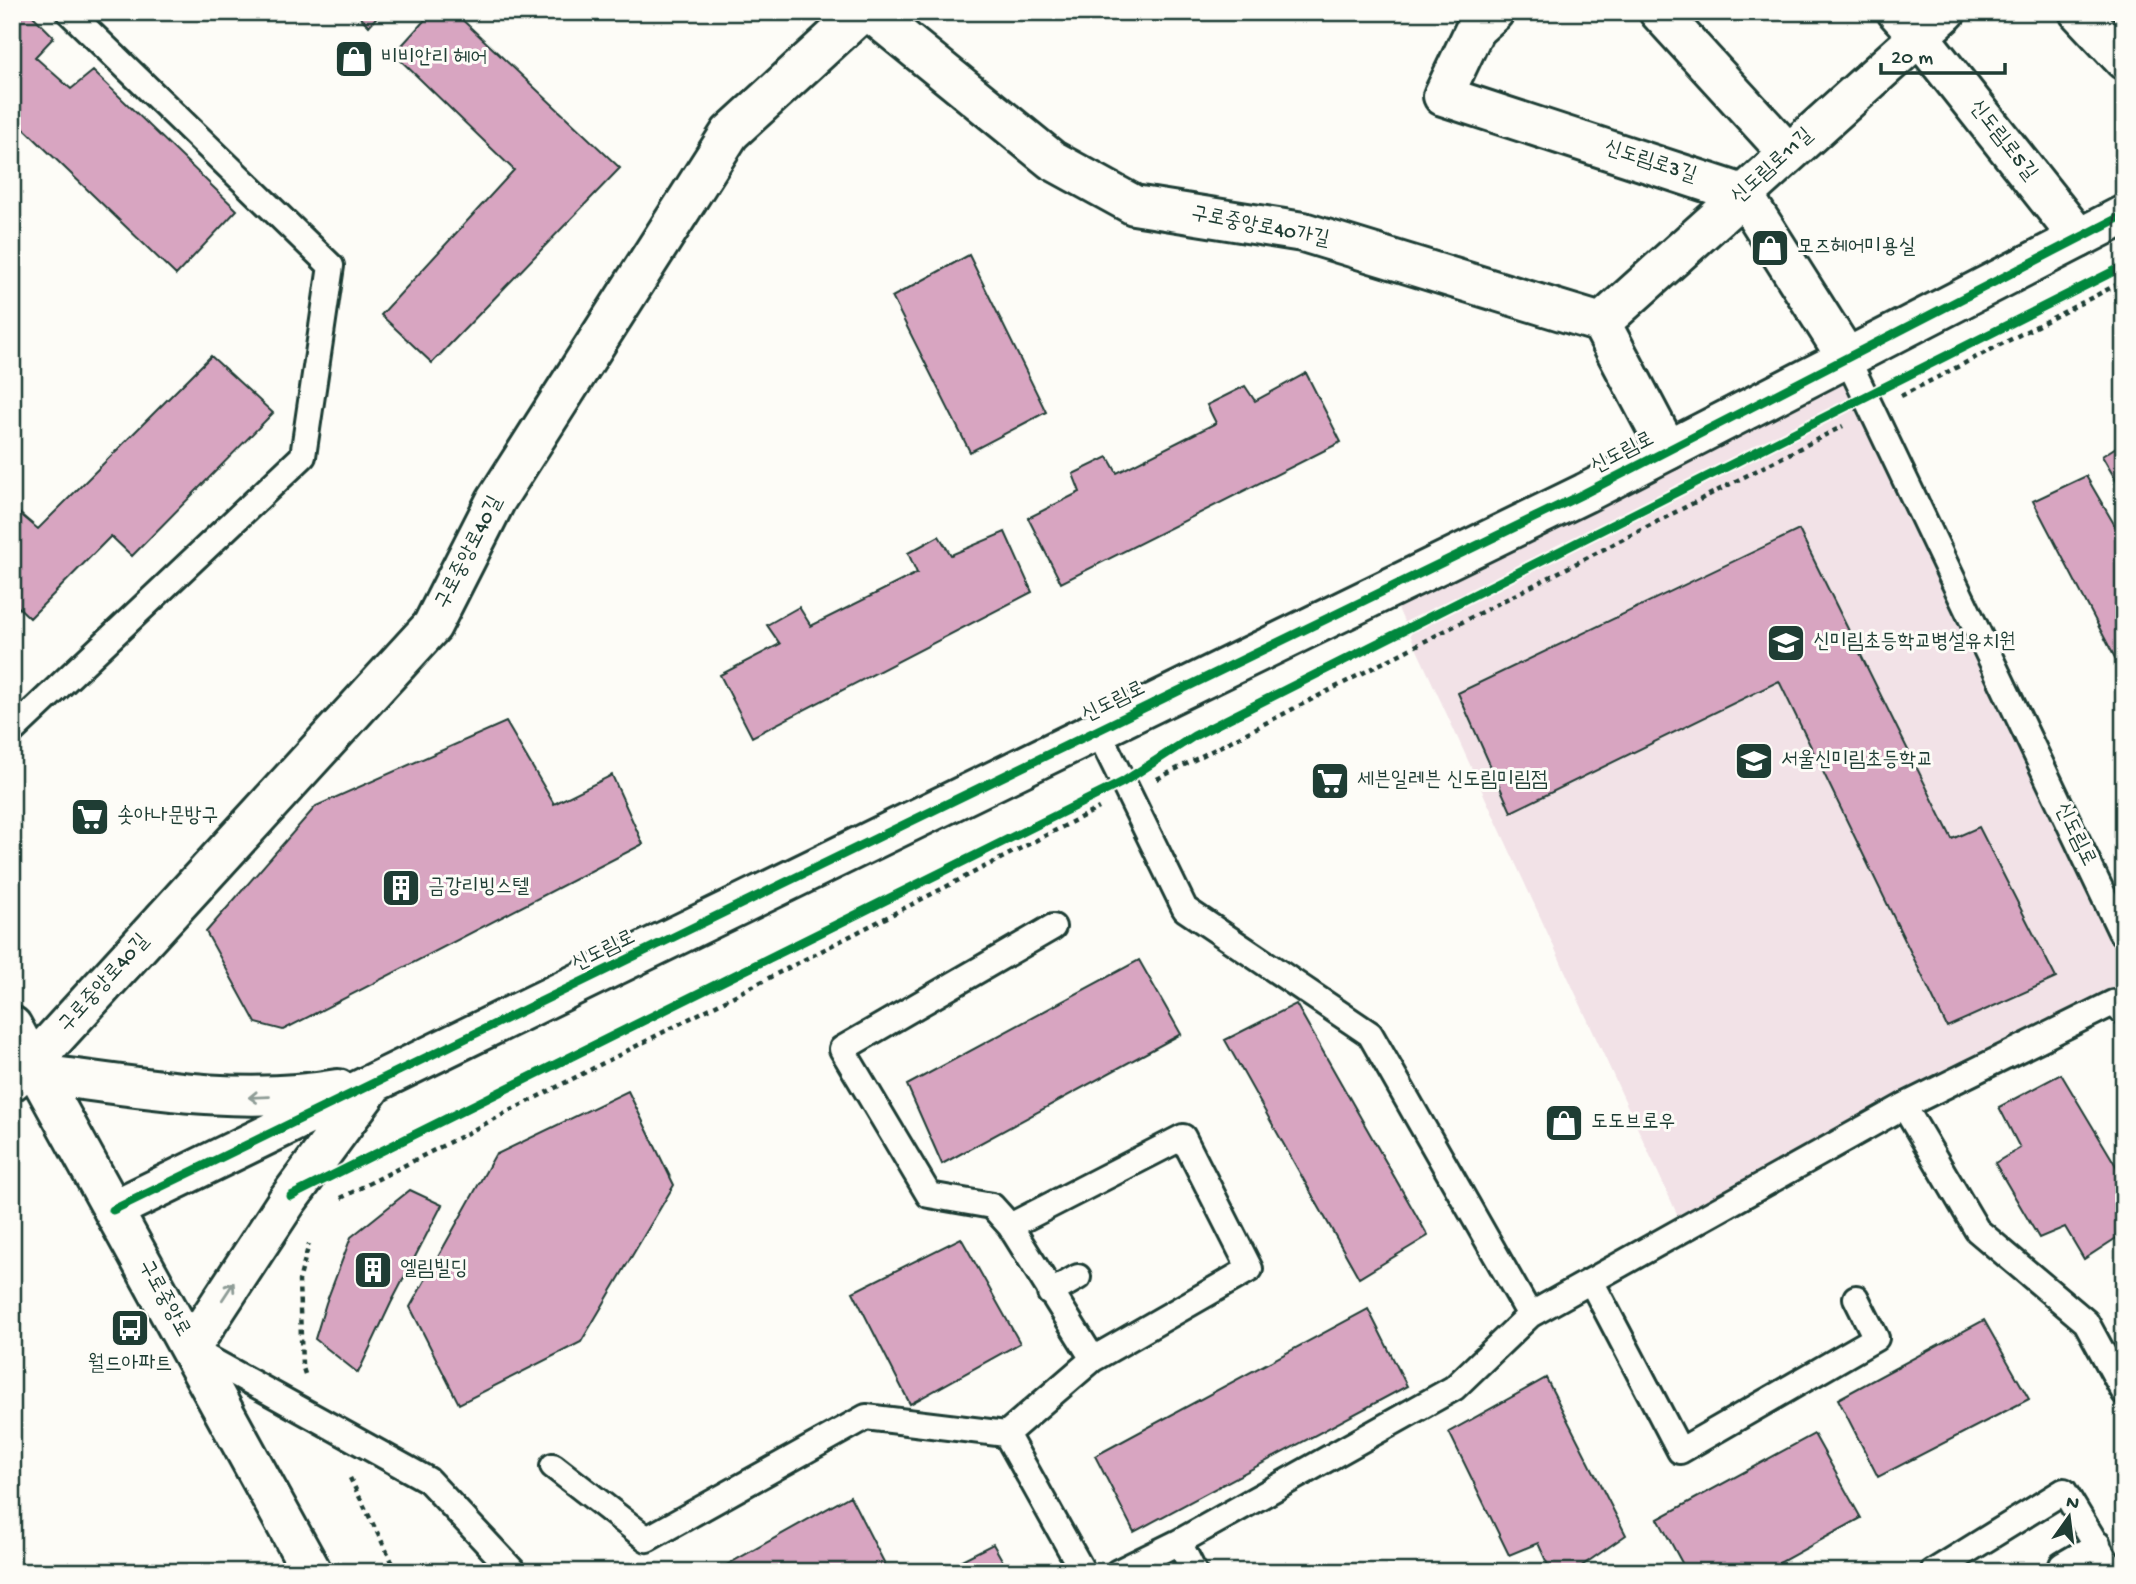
<svg xmlns="http://www.w3.org/2000/svg" width="2136" height="1584" font-family="'Gochi Hand','Poor Story',sans-serif">
<style>
.built{fill:#f2e2e7}
.building{fill:#d8a5c1;stroke:#1f3d34;stroke-width:2}
.lines{fill:none;stroke-linecap:round;stroke-linejoin:round}
.lane-casing{stroke:#1f3d34;stroke-width:30}
.street-casing{stroke:#1f3d34;stroke-width:44}
.secondary-casing{stroke:#1f3d34;stroke-width:44}
.path{stroke:#1f3d34;stroke-width:4.5;stroke-dasharray:5 5;stroke-linecap:butt}
.lane{stroke:#fdfcf7;stroke-width:24}
.street{stroke:#fdfcf7;stroke-width:38}
.secondary{stroke:#fdfcf7;stroke-width:38}
.cycleway-casing{stroke:#fdfcf7;stroke-width:13}
.cycleway{stroke:#00873e;stroke-width:9}
.oneway{stroke:#8e9c96}
.labels{text-anchor:middle;dominant-baseline:central;stroke-width:6;stroke-linejoin:round;paint-order:stroke}
.poi-label{font-size:21px;fill:#1f3d34;stroke:#fdfcf7;text-anchor:start}
.street-label{font-size:21px;fill:#1f3d34;stroke:#fdfcf7}
</style>
<rect width="100%" height="100%" fill="#fdfcf7"/>
<filter id="ink" filterUnits="userSpaceOnUse"><feTurbulence type="fractalNoise" baseFrequency=".0143" numOctaves="2"/><feDisplacementMap in="SourceGraphic" scale="14" xChannelSelector="R" yChannelSelector="G"/><feConvolveMatrix kernelMatrix="1 2 1 2 8 2 1 2 1" color-interpolation-filters="sRGB"/></filter>
<g filter="url(#ink)">
<path class="built" d="M1847,358L2121,932L2113,1003L1684,1229L1389,589Z"/>
<path class="building" d="M12,12H29L54,37L35,57L71,89L93,71L237,210L176,275L12,117Z
M355,12H381L369,26Z
M432,12H454L620,168L432,363L381,315L514,170L394,54Z
M969,255L1046,412L970,452L892,297Z
M211,356L273,413L132,556L111,536L30,618L12,601V507L38,529Z
M1306,373L1341,442L1061,583L1028,518L1080,492L1073,474L1108,457L1117,473L1216,423L1207,405L1245,386L1255,401Z
M2124,442V494L2102,456Z
M2086,476L2124,541V675L2033,501Z
M1799,530L1952,839L1979,827L2056,978L1947,1027L1779,681L1511,812L1458,693Z
M1005,532L1032,592L752,737L720,675L780,644L767,625L799,607L811,626L917,573L908,553L939,536L951,555Z
M506,722L554,804L612,775L643,844L283,1030L256,1023L206,932L316,806Z
M1139,960L1181,1034L942,1164L907,1085Z
M1296,1004L1428,1236L1359,1278L1225,1040Z
M2061,1074L2124,1179V1233L2084,1259L2065,1227L2039,1238L1995,1163L2020,1148L1999,1107Z
M628,1091L674,1185L581,1342L459,1404L410,1307L495,1155Z
M410,1190L442,1205L391,1303L358,1373L315,1339L326,1303L351,1237Z
M961,1238L1020,1343L910,1404L853,1292Z
M1368,1309L1407,1386L1134,1532L1095,1456Z
M1984,1320L2029,1399L1878,1477L1838,1399Z
M1546,1378L1626,1535L1573,1572H1551L1538,1543L1509,1555L1449,1432Z
M1814,1434L1861,1518L1763,1572H1687L1658,1519Z
M850,1496L887,1568L882,1572H714Z
M993,1544L1009,1572H938Z"/>
<g class="lines">
<g class="lane-casing">
<path id="lane" d="M1847,358L2121,932H2124
M12,731L303,456L331,266L69,12
M1098,731L1185,909L1370,1034L1530,1315L1904,1106
M2124,1013L2113,1003L1904,1106L1977,1230L2086,1322L2124,1392
M1010,1226L1183,1137L1250,1269L1093,1359L1010,1226L992,1206L929,1195L842,1049L1053,927
M1591,1281L1680,1451L1876,1338L1856,1298
M1050,1293L1078,1277
M191,1349L428,1480L514,1572
M1006,1434L1083,1572
M553,1466L647,1539L866,1417L1006,1434L1093,1359
M1179,1542L1454,1388L1530,1315
M2062,1565L2098,1544
M1118,1572L1179,1542L1194,1572
M1933,1572L2064,1491L2113,1572"/>
</g>
<g class="street-casing">
<path id="street" d="M870,12L1052,160L1134,205L1303,232L1601,323L1668,450
M1494,12L1475,29L1443,96L1743,194L1847,358
M1659,12L1788,153
M1897,12L1919,36L2079,238
M2079,12L2124,60
M1601,323L1946,12
M12,1081L33,1062L432,626L496,500L730,133L862,12"/>
</g>
<g class="secondary-casing">
<path id="secondary" d="M12,1026L312,1572
M39,1074C139,1087 238,1106 338,1089
M113,1210L1585,493L2124,215
M190,1349L287,1201L371,1087"/>
</g>
<path class="path" d="M1901,396L2124,281
M1157,779L1843,426
M341,1198L1099,808
M305,1374L302,1365L299,1281L309,1244
M350,1478L397,1572"/>
<use href="#lane" class="lane"/>
<use href="#street" class="street"/>
<use href="#secondary" class="secondary"/>
<g class="cycleway-casing">
<path id="cycleway" d="M291,1196L1123,782L1194,736L2124,266
M113,1210L1585,493L2124,215"/>
</g>
<use href="#cycleway" class="cycleway"/>
</g>
<defs><path id="oneway-shaft" d="M-6 0H5M1.5-3L5.5 0L1.5 3" fill="none" stroke-width="1.6" stroke-linecap="round" stroke-linejoin="round" transform="scale(1.75)"/></defs>
<g class="oneway">
<use href="#oneway-shaft" transform="translate(259 1097) rotate(178)"/>
<use href="#oneway-shaft" transform="translate(228 1291) rotate(-57)"/>
</g>
</g>
<defs>
<g id="shop-square" transform="scale(2.0125)"><rect x="-9" y="-9" width="18" height="18" rx="4" fill="#1f3d34" stroke="#fdfcf7"/><path d="M-5-2.5h2.3a2.7 3.5 0 0 1 5.4 0H5L5.5 6h-11ZM-1.5-2.5h3a1.5 2.3 0 0 0-3 0Z" fill="#fff"/></g>
<g id="school-square" transform="scale(2.0125)"><rect x="-9" y="-9" width="18" height="18" rx="4" fill="#1f3d34" stroke="#fdfcf7"/><path d="M0-5L7-2L0 1L-7-2ZM-4 1L0 2.5L4 1V4Q0 6-4 4Z" fill="#fff"/></g>
<g id="supermarket-square" transform="scale(2.0125)"><rect x="-9" y="-9" width="18" height="18" rx="4" fill="#1f3d34" stroke="#fdfcf7"/><path d="M-6-5.5h2.5l.6 2H6L4.5 2H-2.5L-4.4-4H-6ZM-1.5 3.2a1.3 1.3 0 1 0 .1 0ZM3 3.2a1.3 1.3 0 1 0 .1 0Z" fill="#fff"/></g>
<g id="building-square" transform="scale(2.0125)"><rect x="-9" y="-9" width="18" height="18" rx="4" fill="#1f3d34" stroke="#fdfcf7"/><path d="M-4-6H4V6H1V3H-1V6H-4ZM-2.5-4.3h1.7v1.8h-1.7ZM.8-4.3h1.7v1.8H.8ZM-2.5-1h1.7V.8h-1.7ZM.8-1h1.7V.8H.8Z" fill="#fff"/></g>
<g id="bus-square" transform="scale(2.0125)"><rect x="-9" y="-9" width="18" height="18" rx="4" fill="#1f3d34" stroke="#fdfcf7"/><path d="M-5-6H5V4H4V6H2V4H-2V6H-4V4H-5ZM-3.5-4V0h7V-4ZM-3.5 1.2v1.5H-2V1.2ZM2 1.2v1.5H3.5V1.2Z" fill="#fff"/></g>
</defs>
<g fill-rule="evenodd">
<use href="#shop-square" x="354" y="59"/>
<use href="#shop-square" x="1770" y="248"/>
<use href="#school-square" x="1786" y="643"/>
<use href="#school-square" x="1754" y="761"/>
<use href="#supermarket-square" x="1330" y="781"/>
<use href="#supermarket-square" x="90" y="817"/>
<use href="#building-square" x="401" y="888"/>
<use href="#shop-square" x="1564" y="1123"/>
<use href="#building-square" x="373" y="1270"/>
<use href="#bus-square" x="130" y="1328"/>
</g>
<g class="labels">
<g class="poi-label">
<text x="381" y="59">비비안리 헤어</text>
<text x="1797" y="248">모즈헤어미용실</text>
<text x="1813" y="643">신미림초등학교병설유치원</text>
<text x="1781" y="761">서울신미림초등학교</text>
<text x="1357" y="781">세븐일레븐 신도림미림점</text>
<text x="117" y="817">솟아나문방구</text>
<text x="428" y="888">금강리빙스텔</text>
<text x="1591" y="1123">도도브로우</text>
<text x="400" y="1270">엘림빌딩</text>
<text x="130" y="1365" text-anchor="middle">월드아파트</text>
</g>
<g class="street-label">
<text transform="translate(2002 141) rotate(52)">신도림로5길</text>
<text transform="translate(1650 163) rotate(18)">신도림로3길</text>
<text transform="translate(1773 167) rotate(-42)">신도림로11길</text>
<text transform="translate(1260 228) rotate(11)">구로중앙로40가길</text>
<text transform="translate(1623 454) rotate(-27)">신도림로</text>
<text transform="translate(470 553) rotate(-63)">구로중앙로40길</text>
<text transform="translate(1114 703) rotate(-26)">신도림로</text>
<text transform="translate(2074 835) rotate(64)">신도림로</text>
<text transform="translate(604 952) rotate(-26)">신도림로</text>
<text transform="translate(105 984) rotate(-48)">구로중앙로40길</text>
<text transform="translate(163 1299) rotate(61)">구로중앙로</text>
</g>
</g>
<rect width="2136" height="1584" fill="none" stroke="#fdfcf7" stroke-width="42"/>
<rect x="21" y="21" width="2094" height="1542" fill="none" stroke="#1f3d34" stroke-width="2.5" filter="url(#ink)"/>
<g transform="translate(2069 1517) rotate(14)" stroke="#fdfcf7" stroke-width="5" paint-order="stroke">
<path d="M0-5L12 26L0 18L-12 26Z" fill="#1f3d34"/>
<text y="-10" font-size="19" font-weight="bold" text-anchor="middle" fill="#1f3d34">N</text>
</g>
<path d="M1881 63v10h124v-10" fill="none" stroke="#1f3d34" stroke-width="3.5"/>
<text x="1891" y="63" font-size="21" fill="#1f3d34" stroke="#fdfcf7" stroke-width="5" paint-order="stroke">20 m</text>
</svg>
